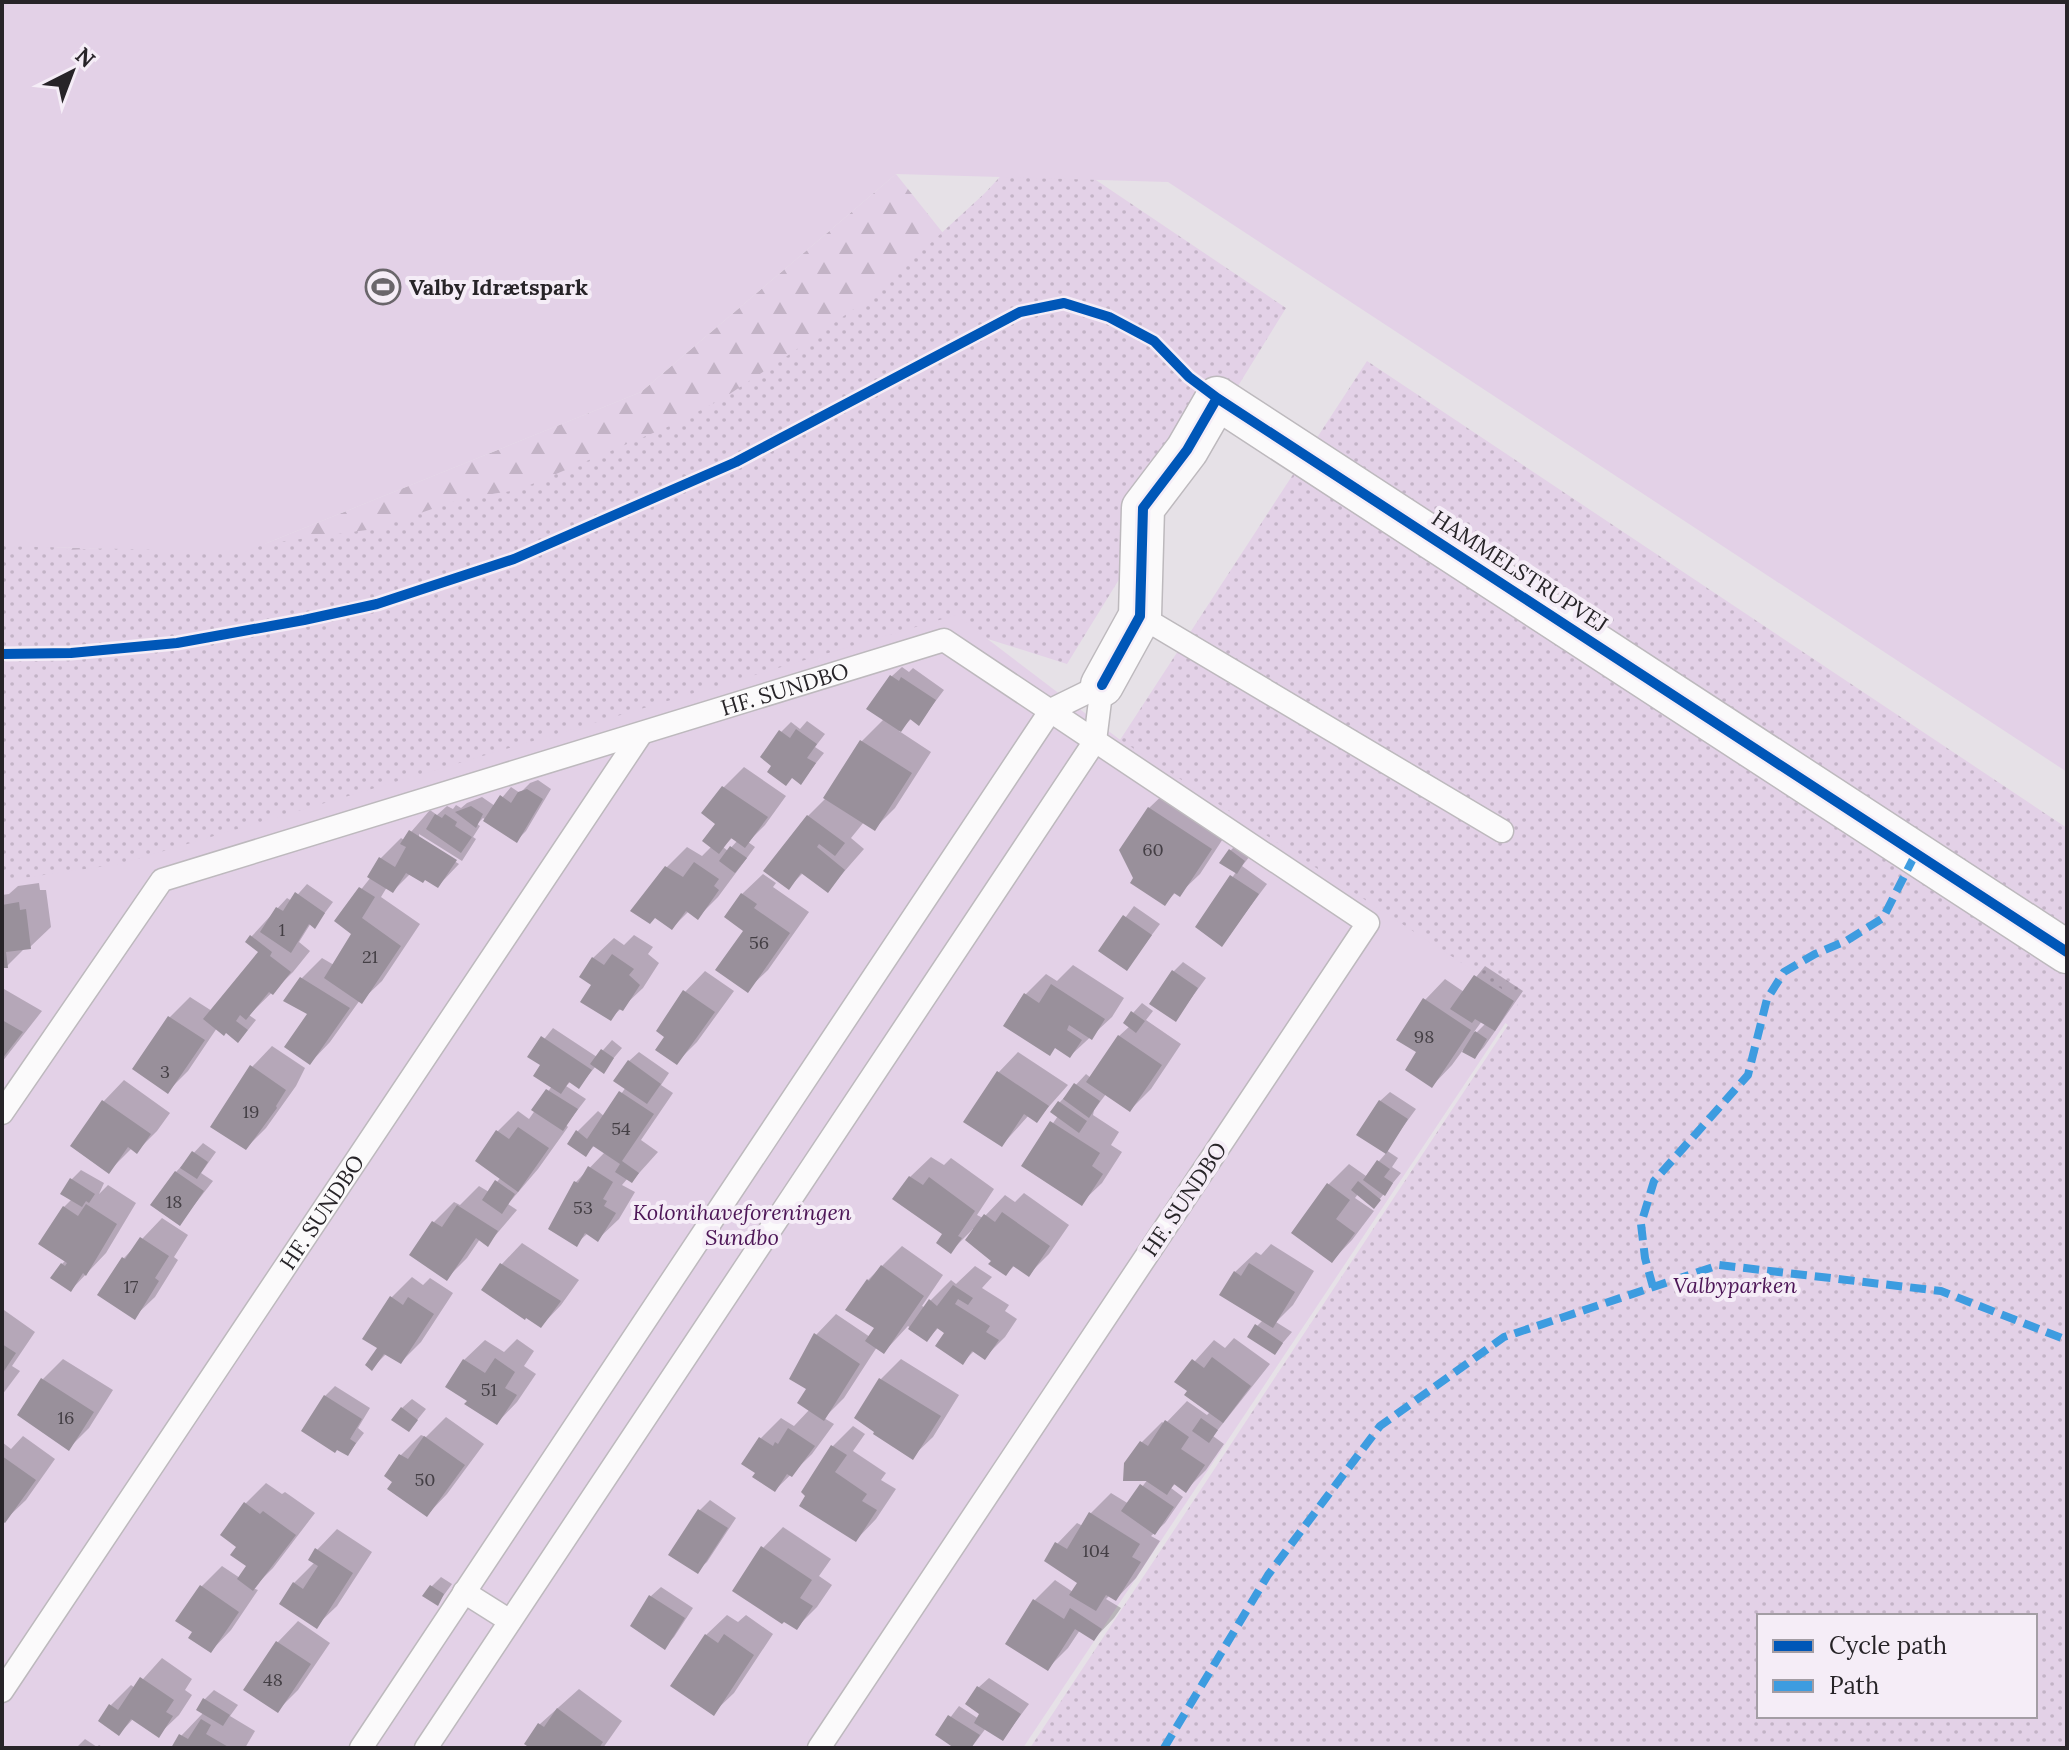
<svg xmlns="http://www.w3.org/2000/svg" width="2069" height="1750" font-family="Lora,serif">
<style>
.forest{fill:url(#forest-firs)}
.park{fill:url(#park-dots);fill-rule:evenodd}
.garden{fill:#e3d1e7}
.shadow{fill:#0003;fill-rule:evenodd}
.building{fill:#99909b}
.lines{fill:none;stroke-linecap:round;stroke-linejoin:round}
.service-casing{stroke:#bdb9bd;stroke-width:25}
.minor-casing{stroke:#bdb9bd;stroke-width:45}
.service{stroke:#fbfafb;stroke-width:22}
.minor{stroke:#fbfafb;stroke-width:42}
.quiet{stroke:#3d9ce0;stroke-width:8;stroke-dasharray:16 8;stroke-linecap:butt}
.cycleway-casing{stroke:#f5edf7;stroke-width:15}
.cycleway{stroke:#0057b8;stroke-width:10}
.labels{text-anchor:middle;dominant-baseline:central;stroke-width:8;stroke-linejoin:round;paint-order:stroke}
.number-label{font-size:18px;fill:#443f45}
.poi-label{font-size:22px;font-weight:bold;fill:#272428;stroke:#f5edf7;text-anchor:start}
.street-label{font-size:22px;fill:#272428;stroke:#f5edf7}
.park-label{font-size:22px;font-style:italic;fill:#4d1657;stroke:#f5edf7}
</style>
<defs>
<pattern id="forest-firs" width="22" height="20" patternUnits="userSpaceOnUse" patternTransform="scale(2)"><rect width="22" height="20" fill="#e3d1e7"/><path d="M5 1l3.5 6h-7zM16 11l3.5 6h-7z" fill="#c3b3c6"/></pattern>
<pattern id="park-dots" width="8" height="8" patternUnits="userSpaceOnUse" patternTransform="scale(2)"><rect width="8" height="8" fill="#e3d1e7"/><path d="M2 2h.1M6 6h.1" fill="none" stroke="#c3b3c6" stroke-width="1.8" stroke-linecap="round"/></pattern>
</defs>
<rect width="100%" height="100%" fill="#e6e1e7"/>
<path class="forest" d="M896,174L970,267L895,334L250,616L2,546L245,552L641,392Z"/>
<path class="park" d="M1035,139L1286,308L1067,664L950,627L2,907V536L68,550L187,544H263L374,529L464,498L518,490L672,425L722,399L793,352L875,294L985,193Z
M1367,361L2067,828V1748H1030L1508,1025L1120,740ZM1759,1616H2035V1716H1759Z"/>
<path class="garden" d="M2,2H2067V772L1168,182L896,174L641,392L245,552L2,546Z
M956,615L1119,739L1520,1001L1023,1748H2V881L120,864Z"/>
<path class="shadow" d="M902,667L909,672L913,668L944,690L919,723L912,718L899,731L931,752L895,808L874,829L864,822L851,838L864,849L828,890L804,872L788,888L808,816L826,798L862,741L884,719L892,676Z
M807,721L825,734L815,747L824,753L801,782L793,777L781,732L791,722L800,729Z
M744,767L786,796L765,825L748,842L755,847L718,897L698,917L689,911L672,928L655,916L633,910L667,867L687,847L702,856L712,846L718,824L704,813L724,787ZM733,837L738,840L728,851L723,847Z
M538,780L551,789L526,831L516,841L483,818L477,824L480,826L473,837L476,839L462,861L419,834V839L459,864L438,886L411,873L393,891L387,887L381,897L420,924L382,981L361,1001L360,1000L330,1042L310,1063V1014L302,978L322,958L334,965L353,933L336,921L371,877L381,858L401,838L404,840L430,810L437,815L447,806L453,809L456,805L461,808L467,803L482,797L495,806L511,787L520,793L530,783Z
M1170,788L1230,828L1200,874L1179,894L1176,892L1165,903L1135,878L1149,808Z
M1240,841L1254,851L1242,866L1267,884L1222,944L1198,927L1236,872L1230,851Z
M763,874L776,883L773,887L809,912L768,970L747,990L742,894Z
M39,883L40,890H46L51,927L30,947L25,948L7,966H2V895L9,894L18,886Z
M307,884L333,902L315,926L311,923L299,942L310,951L293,972L249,1015L256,1020L248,1030L217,1028L188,1071L168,1091L135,1068L170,1017L190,997L212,1011L261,952L248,942L252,936L287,898L292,901Z
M1134,906L1160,924L1127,968L1101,950Z
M634,935L653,947L648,954L659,963L643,988L611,1018L594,985L593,958L614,938L624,945Z
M1183,962L1206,978L1176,1019L1173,972Z
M1073,965L1124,998L1112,1017L1070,1056L1056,1047L1025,995L1046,974L1057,981Z
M1485,966L1523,991L1484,1047L1475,1057L1463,1050L1452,1065L1432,1086L1418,1052L1425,1000L1445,979L1464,992ZM1482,1021L1486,1023L1476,1033L1474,1032Z
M705,971L734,991L697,1042L676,1063L685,992Z
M4,989L42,1011L2,1062V990Z
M1142,1003L1153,1011L1146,1020L1181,1044L1151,1089L1130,1110L1106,1094L1094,1110L1093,1115L1119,1132L1111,1145L1122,1152L1102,1183L1081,1203L1024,1165L1058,1116L1060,1102L1086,1074L1091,1078L1119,1036L1130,1026L1133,1013Z
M553,1028L597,1057L612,1040L622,1048L603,1071L596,1066L579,1086L571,1081L566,1086L586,1099L566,1125L568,1127L538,1169L508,1204L517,1210L488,1244L480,1239L467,1258L447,1278L434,1222L454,1202L460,1205L479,1186L489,1192L501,1177L497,1132L518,1111L529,1119L552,1086L543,1065L530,1057Z
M272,1046L305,1068L296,1086L266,1128L246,1148L252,1067Z
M639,1052L669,1073L661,1085L673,1093L641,1140L658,1152L632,1181L628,1178L622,1185L635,1192L619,1219L598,1239L588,1233L576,1244V1182L605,1152L595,1145L586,1154L577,1132L598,1111L605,1117L626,1087L629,1061Z
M1018,1052L1068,1085L1037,1120L1029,1115L1002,1145L998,1073Z
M124,1080L170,1113L157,1131L137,1151L132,1148L109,1171L73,1146L104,1101Z
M1390,1092L1416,1109L1386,1150L1398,1158L1392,1167L1401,1173L1374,1206L1358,1194L1355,1198L1374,1211L1352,1240L1332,1261L1294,1232L1329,1184L1349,1164L1366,1176L1387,1152L1359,1134L1380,1101Z
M203,1143L216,1152L201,1173L213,1181L180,1223L176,1172Z
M931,1157L944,1165L951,1158L994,1189L977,1215L983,1218L1005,1195L1015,1202L1024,1193L1069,1225L1049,1254L1029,1274L1015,1265L1006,1274L993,1261L973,1229L951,1251L945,1234L895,1199L910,1177Z
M81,1170L104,1183L99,1194L108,1185L136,1203L106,1253L71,1290L62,1264L66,1260L64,1207L72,1199V1179Z
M162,1218L188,1235L174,1257L178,1260L155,1297L134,1317L100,1295L124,1258Z
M522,1243L579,1280L561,1305L541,1326L484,1289L502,1264Z
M1271,1244L1314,1271L1293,1305L1276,1322L1292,1332L1274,1353L1257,1326L1263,1320L1235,1272L1256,1252L1261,1255Z
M902,1246L943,1275L922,1306L924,1307L951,1280L956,1284L975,1266L992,1277L982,1288L1009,1305L1005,1311L1017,1319L1005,1337L985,1357L975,1350L963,1362L947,1332L939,1327L927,1340L908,1326L884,1352L877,1347L844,1398L824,1418L834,1424L812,1454L775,1490L761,1438L781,1418L794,1426L810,1409L808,1389L816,1335L836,1314L870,1337L877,1328L868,1280Z
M412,1277L423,1285L430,1278L453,1293L421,1342L401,1362L387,1353L372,1368L391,1298Z
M4,1310L35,1332L12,1366L20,1371L2,1395Z
M1234,1338L1270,1364L1213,1436L1224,1444L1206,1470L1186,1490L1176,1483L1171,1488L1183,1497L1165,1523L1151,1536L1160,1541L1136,1578L1116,1599L1110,1595L1106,1599L1121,1608L1114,1618L1094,1639L1080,1630L1068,1648L1048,1668L1035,1600L1055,1580L1073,1592L1079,1582L1057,1544L1077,1523L1083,1526L1091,1513L1111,1493L1129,1504L1148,1479L1126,1464L1142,1442L1162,1422L1165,1424L1187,1401L1207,1415L1210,1412L1177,1381L1214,1340L1225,1348Z
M517,1339L534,1351L524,1366L536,1374L517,1402L497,1423L469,1400L464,1360L485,1340L504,1352Z
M63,1359L113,1390L89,1428L69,1448L43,1379Z
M901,1359L959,1395L933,1437L912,1457L881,1379Z
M335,1386L370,1408L358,1428L364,1433L348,1454L304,1430L325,1396Z
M412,1399L426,1409L409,1430L402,1408Z
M446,1417L484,1444L447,1494L427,1515L386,1476L401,1455L421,1435L426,1437Z
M853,1426L865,1434L853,1451L886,1473L881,1480L896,1489L876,1519L856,1540L802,1505L833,1446Z
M23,1436L55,1459L26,1500L5,1520L2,1518V1442L11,1449Z
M266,1483L282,1494L285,1492L315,1513L273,1568L253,1588L258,1590L231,1630L211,1651L201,1587L222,1566L240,1578L249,1566L239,1546L246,1503Z
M710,1500L736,1518L707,1562L697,1571L671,1555L700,1510Z
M783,1527L831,1559L819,1576L832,1585L817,1607L797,1627L763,1548Z
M337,1529L372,1552L337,1606L316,1626L281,1603L294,1583L315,1562L317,1550Z
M441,1577L452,1584L438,1603L431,1587Z
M661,1587L693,1608L674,1637L664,1647L651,1596Z
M727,1615L738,1622L746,1615L773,1634L734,1693L713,1713L706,1635Z
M298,1621L330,1643L298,1690L277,1711L245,1689L278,1642Z
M162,1658L192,1679L185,1690L192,1695L179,1715L158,1735L134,1718L119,1734L111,1705L131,1685L135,1688Z
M989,1678L1029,1704L1003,1739L986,1728L971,1748H958L937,1735L959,1706L979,1719L982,1713L979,1687Z
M579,1689L622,1721L603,1748H534L540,1724Z
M214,1690L238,1705L230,1716L255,1731L245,1748H173L181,1736L204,1712L205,1699Z
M85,1739L97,1747L99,1745L104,1748H76Z"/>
<path class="building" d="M890,675L899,681L901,677L936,700L919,726L910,719L901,732L866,709Z
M796,729L817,744L807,758L816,763L801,785L792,778L786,786L767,772L771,766L760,757L779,730L790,738Z
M860,740L912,773L875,831L823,798Z
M722,786L768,817L745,848L731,838L719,854L702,841L715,824L701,813Z
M527,789L543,799L517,843L483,821L500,795L511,803L518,792Z
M471,806L483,814L476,828L455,812Z
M1148,807L1212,849L1180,897L1174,893L1165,906L1130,883L1133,878L1119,850Z
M435,814L442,818L445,814L457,822L455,826L472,837L461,853L426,829Z
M807,815L845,843L835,856L819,844L817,847L845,870L828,893L801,873L789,890L763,871Z
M409,830L457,860L438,888L425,880L423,883L406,873L393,893L367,877L379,857L395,867L406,847L400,844Z
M730,846L747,858L735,873L719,861Z
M1229,849L1245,861L1237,874L1219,863Z
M694,862L719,879L714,886L719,890L698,920L686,911L672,930L655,918L650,924L630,911L665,866L683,877Z
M1230,875L1259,894L1222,947L1195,927Z
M359,887L375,897L362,918L401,946L362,1004L324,978L351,934L334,921Z
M295,892L325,913L315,929L309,924L291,953L260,932L276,907L283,911Z
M741,893L757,904L754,908L790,933L748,993L715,970L743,931L724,917Z
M19,902L20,910L26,909L31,949L6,952L8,968H2V905Z
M1123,915L1152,935L1127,971L1098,951Z
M250,935L272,952L270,956L291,972L273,995L269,992L246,1020L240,1015L236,1021L248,1030L238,1043L226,1033L224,1036L203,1019L258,952L245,942Z
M612,954L634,969L629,975L640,985L623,1011L619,1009L611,1021L580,1002L591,985L579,977L592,957L604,965Z
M1172,970L1198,988L1176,1022L1149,1004Z
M1474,975L1514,1001L1495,1031L1475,1019L1472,1023L1450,1009Z
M300,977L350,1008L310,1065L284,1047L307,1014L283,1001Z
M1051,984L1105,1019L1092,1040L1069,1025L1067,1030L1082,1040L1070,1058L1055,1048L1050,1056L1003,1026L1024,993L1039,1003Z
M683,990L715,1012L677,1065L655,1050L664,1037L656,1031Z
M1423,998L1471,1030L1432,1088L1405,1070L1416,1052L1396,1040Z
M1131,1011L1145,1021L1136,1033L1123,1023Z
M168,1016L205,1040L168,1094L132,1069Z
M2,1020L23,1032L2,1059Z
M1475,1031L1487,1039L1475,1059L1462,1052Z
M1118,1035L1162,1065L1130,1112L1086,1082Z
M541,1036L592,1070L579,1089L569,1082L561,1094L533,1076L540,1065L527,1057Z
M601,1049L614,1058L604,1074L590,1064Z
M628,1060L661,1084L647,1104L613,1081Z
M250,1065L286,1090L276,1106L277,1108L246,1150L210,1127Z
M997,1071L1049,1106L1037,1123L1024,1114L1002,1147L963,1122Z
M1074,1083L1100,1101L1089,1118L1063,1099Z
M546,1089L578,1109L563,1131L531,1110Z
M619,1091L654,1114L622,1161L639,1173L632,1183L615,1172L620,1164L593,1146L586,1157L567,1144L576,1130L587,1139Z
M102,1100L151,1134L137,1154L128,1147L109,1174L70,1146Z
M1379,1100L1408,1119L1386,1154L1356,1135Z
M1058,1101L1087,1121L1079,1133L1050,1112Z
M1050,1121L1100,1153L1092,1166L1103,1174L1082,1206L1021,1166Z
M518,1127L549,1148L518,1192L475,1161L496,1130L509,1139Z
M192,1151L208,1162L197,1179L180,1168Z
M1377,1160L1390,1169L1384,1177L1393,1183L1385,1196L1363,1180Z
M588,1166L613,1182L603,1199L607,1201L604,1206L616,1213L598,1242L585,1233L577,1247L548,1229L574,1181L578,1183Z
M175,1171L204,1191L180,1226L150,1205Z
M909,1176L923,1185L929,1177L975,1211L958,1236L962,1238L951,1254L936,1243L942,1234L892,1199Z
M70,1178L95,1194L89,1203L86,1201L82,1207L60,1194Z
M495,1180L515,1194L502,1214L482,1200Z
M1358,1181L1381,1200L1374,1209L1351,1190Z
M1327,1183L1350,1200L1336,1219L1355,1233L1332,1263L1291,1233Z
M86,1204L117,1224L86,1276L83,1273L71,1292L50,1278L61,1263L65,1266L67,1263L38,1244L63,1206L78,1216Z
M457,1205L498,1231L488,1247L476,1238L447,1281L409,1255L432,1221L442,1227Z
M1002,1212L1050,1246L1029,1277L1013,1266L1006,1276L988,1264L991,1261L965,1240L984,1214L995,1222Z
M140,1237L169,1256L155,1278L159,1281L135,1320L97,1295L122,1257L125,1259Z
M500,1263L561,1301L541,1328L526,1318L525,1320L481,1290Z
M1249,1263L1295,1292L1273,1328L1219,1295L1234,1271L1241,1276Z
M881,1265L924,1296L884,1354L865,1341L874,1328L845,1310L867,1279L869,1281Z
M953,1285L973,1298L968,1305L958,1299L955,1304L990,1326L986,1332L999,1340L985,1360L972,1351L963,1365L935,1346L944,1333L937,1328L927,1342L908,1329L929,1299L937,1306Z
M390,1296L403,1305L408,1297L434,1314L401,1364L384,1354L372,1371L365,1365L377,1348L362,1339Z
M1255,1324L1283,1343L1275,1355L1247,1337Z
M814,1333L860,1364L824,1421L797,1403L806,1389L789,1379Z
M2,1344L16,1353L2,1374Z
M1212,1357L1251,1386L1223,1423L1184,1395L1187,1391L1174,1382L1192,1359L1204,1368Z
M495,1358L515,1372L505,1388L517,1395L497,1425L464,1404L467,1401L445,1387L463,1359L485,1373Z
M41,1378L94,1412L69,1451L17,1415Z
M879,1378L941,1416L913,1460L873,1434L874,1432L854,1418Z
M324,1395L362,1419L350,1439L356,1443L348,1456L337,1450L335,1453L301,1431Z
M401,1407L418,1420L409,1432L391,1420Z
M1201,1418L1218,1430L1209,1443L1192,1431Z
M1165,1420L1189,1437L1181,1449L1205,1465L1186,1493L1174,1484L1167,1495L1146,1481H1123L1124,1463L1140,1441L1148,1446Z
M788,1428L815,1446L792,1477L787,1474L775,1492L752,1477L755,1473L741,1464L759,1437L773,1446L775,1442L778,1444Z
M424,1436L465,1465L427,1517L387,1489L392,1482L384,1476L399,1454L408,1459Z
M831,1445L847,1455L835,1472L867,1494L862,1501L877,1510L856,1542L799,1506L805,1496L801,1492Z
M2,1456L36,1480L5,1523L2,1521Z
M1140,1484L1174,1507L1155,1535L1121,1511Z
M244,1502L260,1514L263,1511L296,1535L253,1591L237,1579L246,1566L230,1555L236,1547L220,1535Z
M698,1509L728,1528L698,1574L668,1555Z
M1089,1512L1140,1544L1132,1557L1141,1562L1116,1601L1106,1595L1096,1611L1069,1595L1077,1583L1044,1561L1055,1542L1067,1549Z
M761,1546L812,1580L800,1598L813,1606L797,1630L784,1622L782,1624L732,1591Z
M315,1548L353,1573L317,1629L279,1604L293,1582L303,1589L318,1566L308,1560Z
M200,1585L239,1612L211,1653L188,1638L192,1632L175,1621Z
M430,1585L444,1594L438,1606L422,1596Z
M649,1595L685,1618L665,1650L630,1626Z
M1033,1599L1064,1619L1070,1608L1102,1629L1094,1641L1075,1629L1048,1671L1005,1644Z
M705,1634L718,1643L724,1634L754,1655L714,1716L670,1686Z
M276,1641L311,1664L278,1713L243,1690Z
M140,1677L174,1700L166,1712L173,1716L159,1738L131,1719L119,1736L98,1721L109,1704L118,1710Z
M977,1686L1021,1714L1003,1741L974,1723L979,1714L965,1704Z
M203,1698L230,1715L223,1726L196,1710Z
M557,1708L603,1742L599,1748H530L524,1744L538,1723L544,1727Z
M948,1715L980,1735L971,1748H954L935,1735Z
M201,1719L211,1725L206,1734L230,1748H171L179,1734L188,1739Z"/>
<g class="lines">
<g class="service-casing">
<g id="service">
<path d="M1140,616L1502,831"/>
<path id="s1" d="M2,1113L162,880L944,640L1368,923L819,1748"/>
<path d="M464,1592L510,1621"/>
<path id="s2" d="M2,1691L641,734"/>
<path d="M361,1748L1051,710L1102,685"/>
<path d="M426,1748L1095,741L1102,685"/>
</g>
</g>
<g class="minor-casing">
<path id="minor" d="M1102,685L1140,616L1143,508L1187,450L1217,398L2067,952"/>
</g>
<use href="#service" class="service"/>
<use href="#minor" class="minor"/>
<path class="quiet" d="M1653,1287L1645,1258L1641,1224L1654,1181L1748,1075L1767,999L1784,972L1815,954L1846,941L1883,918L1916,853
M1164,1748L1268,1575L1380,1426L1504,1337L1719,1265L1941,1291L2067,1340"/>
<g class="cycleway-casing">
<path id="cycleway" d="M2,654L71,653L177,643L304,620L377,604L514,559L736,462L1020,312L1064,303L1109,317L1154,341L1189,377L1217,398
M1102,685L1140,616L1143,508L1187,450L1217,398L2067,952"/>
</g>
<use href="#cycleway" class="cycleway"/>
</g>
<defs>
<g id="stadium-ring" transform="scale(1.8)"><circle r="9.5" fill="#f5edf7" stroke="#6a666b" stroke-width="1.5"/><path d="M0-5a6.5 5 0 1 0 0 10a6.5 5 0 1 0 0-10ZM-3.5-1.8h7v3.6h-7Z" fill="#6a666b"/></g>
</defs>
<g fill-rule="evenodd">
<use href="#stadium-ring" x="383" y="287"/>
</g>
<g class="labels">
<g class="number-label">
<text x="1153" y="849">60</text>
<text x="282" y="929">1</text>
<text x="759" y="942">56</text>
<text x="370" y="956">21</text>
<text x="1424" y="1036">98</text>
<text x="165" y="1071">3</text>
<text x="251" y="1111">19</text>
<text x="621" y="1128">54</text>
<text x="174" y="1201">18</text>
<text x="583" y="1207">53</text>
<text x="131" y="1286">17</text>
<text x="489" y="1389">51</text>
<text x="66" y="1417">16</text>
<text x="425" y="1479">50</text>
<text x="1096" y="1550">104</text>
<text x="273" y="1679">48</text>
</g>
<g class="poi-label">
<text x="409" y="287">Valby Idrætspark</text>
</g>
<g class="street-label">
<text transform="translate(1520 571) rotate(33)">HAMMELSTRUPVEJ</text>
<text stroke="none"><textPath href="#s1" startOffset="934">HF. SUNDBO</textPath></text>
<text transform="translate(1184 1199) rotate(-56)">HF. SUNDBO</text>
<text stroke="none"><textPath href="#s2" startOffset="576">HF. SUNDBO</textPath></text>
</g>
<g class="park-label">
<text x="742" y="1212">Kolonihaveforeningen<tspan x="742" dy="25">Sundbo</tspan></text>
<text x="1735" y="1285">Valbyparken</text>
</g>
</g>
<rect width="2069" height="1750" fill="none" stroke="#272428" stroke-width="8"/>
<rect x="1757" y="1614" width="280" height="104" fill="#f5edf7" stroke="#a39da4" stroke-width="2"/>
<rect x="1773" y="1640" width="40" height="12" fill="#0057b8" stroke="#a39da4" stroke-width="2"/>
<text x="1829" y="1654" font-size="24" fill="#272428">Cycle path</text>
<rect x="1773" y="1680" width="40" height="12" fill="#3d9ce0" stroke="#a39da4" stroke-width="2"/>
<text x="1829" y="1694" font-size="24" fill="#272428">Path</text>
<g transform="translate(72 72) rotate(42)" stroke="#f5edf7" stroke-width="6" paint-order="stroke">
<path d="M0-6L14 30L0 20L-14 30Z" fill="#272428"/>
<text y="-12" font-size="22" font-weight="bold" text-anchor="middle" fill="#272428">N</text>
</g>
</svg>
